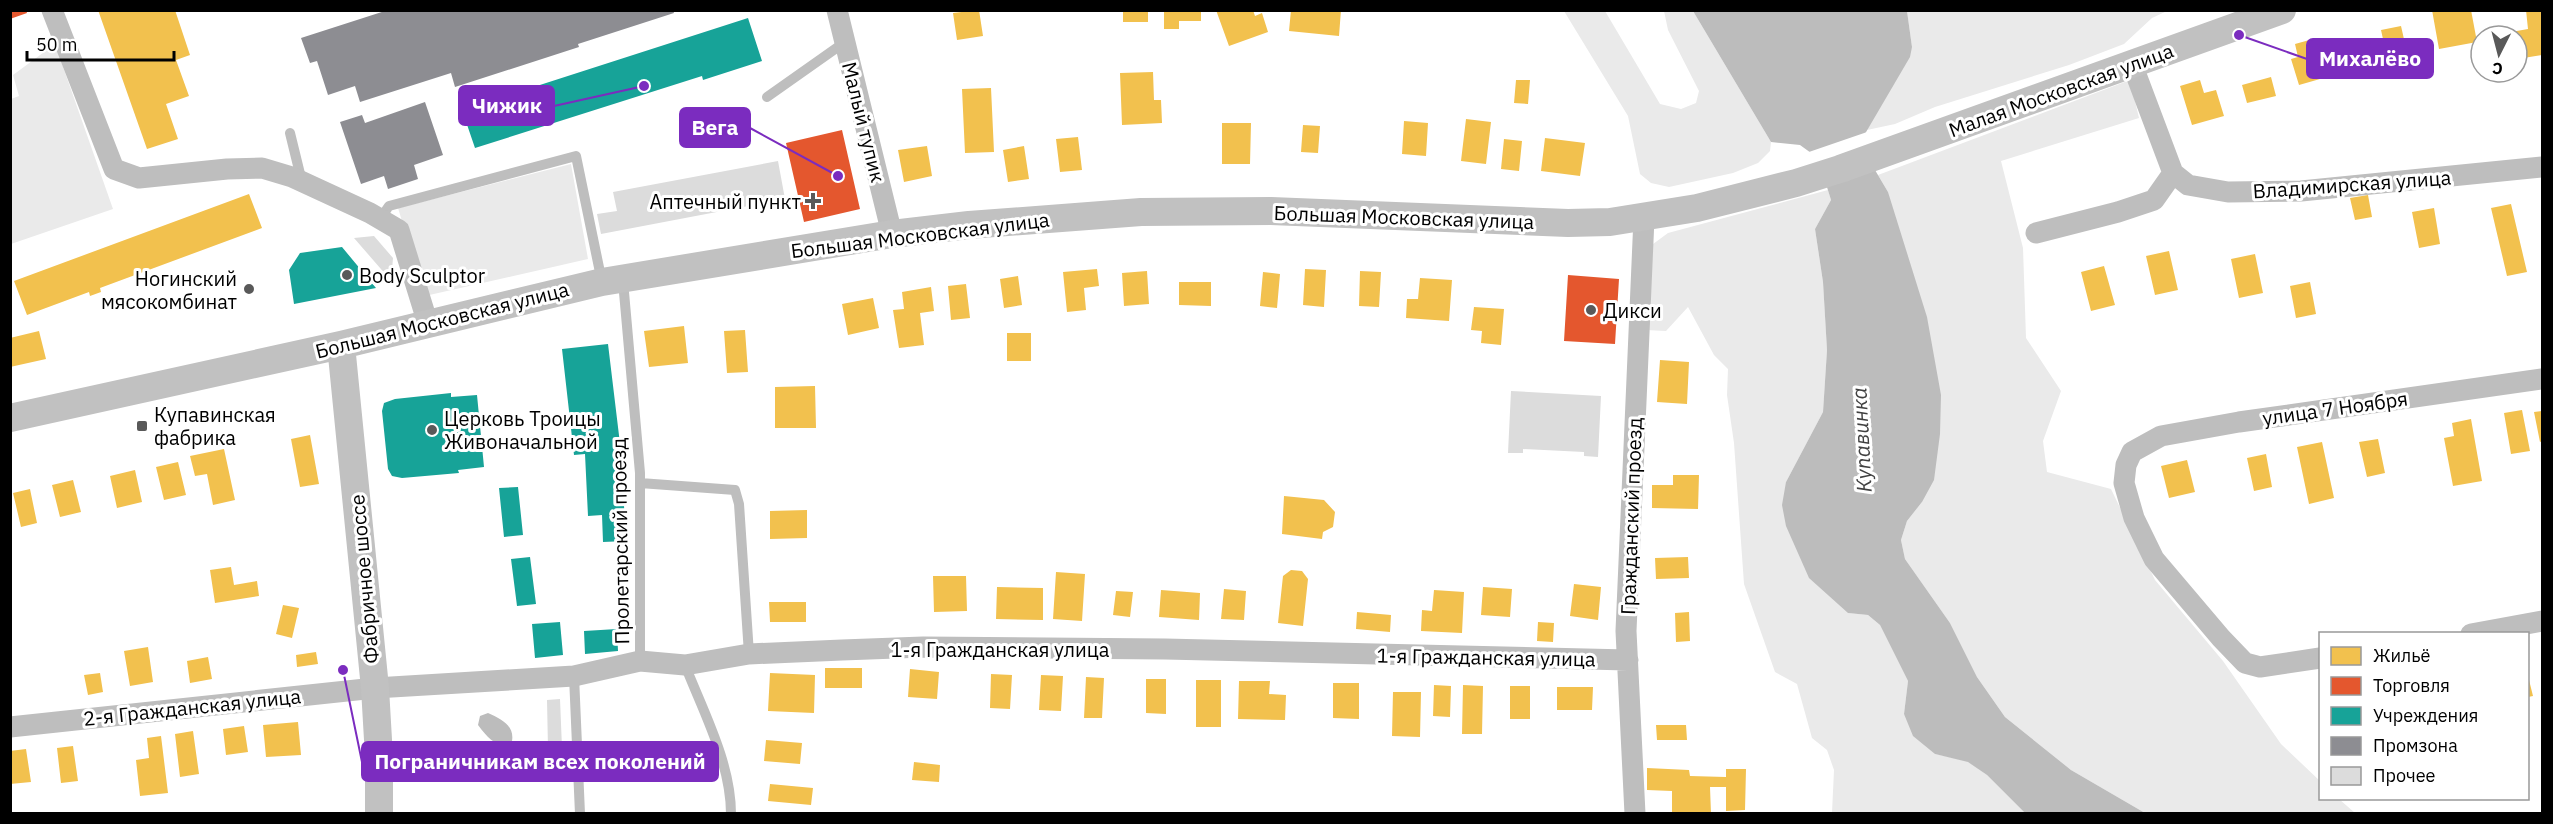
<svg xmlns="http://www.w3.org/2000/svg" width="2553" height="824" font-family="'IBM Plex Sans',sans-serif">
<style>
.green{fill:#eaeaea}
.water{fill:#bcbcbc}
.pier{fill:#fff}
.homes{fill:#f2c14e}
.shops{fill:#e4572e}
.public{fill:#17a398}
.industry{fill:#8d8d92}
.building{fill:#dcdcdc}
.lines{fill:none;stroke-linecap:round;stroke-linejoin:round}
.lane{stroke:#bebebe;stroke-width:10}
.street{stroke:#bebebe;stroke-width:21}
.secondary{stroke:#c1c1c1;stroke-width:28}
.poi-dot{fill:#595959;stroke:#fff;stroke-width:2}
.labels{text-anchor:middle;dominant-baseline:central;stroke-width:6;stroke-linejoin:round;paint-order:stroke}
.street-label{font-size:20px;fill:#000;stroke:#fff}
.poi-label{font-size:20px;fill:#000;stroke:#fff;text-anchor:start}
.water-label{font-size:21px;font-style:italic;fill:#404040;stroke:#fff}
.leader{fill:none;stroke:#7b2cbf;stroke-width:2}
.callout-dot{fill:#7b2cbf;stroke:#fff;stroke-width:2}
.callout{fill:#7b2cbf;stroke:#7b2cbf;stroke-width:2}
.callout-label{font-size:21px;text-anchor:middle;font-weight:bold;fill:#fff}
</style>
<rect width="100%" height="100%" fill="#fff"/>
<path class="green" d="M1564,11H1605L1660,104L1681,109L1696,103L1699,91L1668,30L1664,11H1693L1771,142L1770,151L1758,163L1733,173L1669,187L1651,183L1640,174L1628,116Z
M1907,11H2167L2152,18L2124,44L2069,65L1935,107L1895,124L1867,130L1912,47Z
M55,44L113,209L11,244V99L19,96L13,75Z
M2130,80L2139,118L2001,161L2023,248L2026,338L2061,391L2043,441L2047,472L2111,489L2155,580L2223,661L2281,744L2320,781V798L2339,799L2355,813H2145L2071,770L2005,717L1977,677L1950,623L1905,559L1901,540L1907,521L1922,502L1888,192L1878,175Z
M571,164L588,259L425,296L398,208Z
M1828,190L1831,200L1815,229L1823,282L1827,350L1823,412L1786,482L1848,613L1868,615L1880,625L1908,681L1904,714L1935,754L1968,761L1987,775L2025,813H1832L1834,770L1827,750L1812,738L1797,684L1775,672L1744,584L1734,443L1727,395L1728,369L1714,355L1688,307L1666,331L1645,330L1649,247L1668,233Z"/>
<path class="water" d="M1693,11H1907L1912,47L1910,57L1862,139V148L1888,192L1927,317L1941,395L1940,434L1934,480L1922,502L1907,521L1901,540L1905,559L1950,623L1977,677L2005,717L2071,770L2145,813H2025L1987,775L1968,762L1935,754L1913,736L1904,714L1908,681L1880,625L1868,615L1848,613L1809,578L1786,526L1782,505L1786,482L1823,412L1827,350L1823,282L1815,229L1831,200L1818,158L1800,145L1771,142Z
M488,713C502,719 517,727 511,745C494,746 488,738 478,725L480,716Z"/>
<path class="pier" d="M1870,131L1865,139V147L1824,189L1815,160L1806,153Z"/>
<path class="homes" d="M98,10H175L190,55L176,60L189,96L166,104L178,139L147,149Z
M979,10L983,36L957,40L953,13Z
M1123,10H1148V22H1123Z
M1164,10H1201V21H1179V29H1164Z
M1216,10H1253L1255,16L1262,13L1268,32L1229,46Z
M1291,10H1341L1339,36L1289,31Z
M2432,10H2471L2477,42L2439,49Z
M2526,10H2542V55L2517,59V36H2512L2511,32L2528,29Z
M2401,26L2409,61L2389,66L2381,30Z
M2313,39L2317,51L2327,48L2334,75L2299,85L2291,59L2298,57L2295,44Z
M1153,72L1154,100H1161L1162,123L1122,125L1120,73Z
M2271,77L2276,96L2247,103L2242,85Z
M1516,80H1530L1528,104L1514,103Z
M2200,80L2204,93L2216,90L2224,116L2192,125L2180,86Z
M991,88L994,152L965,153L962,89Z
M1466,119L1491,122L1486,164L1461,161Z
M1404,121L1428,123L1426,156L1402,154Z
M1222,123H1251L1250,164H1222Z
M1303,125L1320,126L1318,153L1301,152Z
M1078,137L1082,170L1060,172L1056,139Z
M1545,138L1585,143L1580,176L1541,171Z
M1504,139L1522,141L1519,171L1501,169Z
M927,146L932,176L904,182L898,150Z
M1024,146L1029,179L1008,182L1003,150Z
M249,194L262,228L100,288L101,292L90,296L89,292L27,315L14,281Z
M2368,195L2372,217L2355,220L2350,198Z
M2511,204L2527,272L2507,276L2491,208Z
M2434,208L2440,244L2419,248L2412,212Z
M2169,251L2178,290L2155,295L2146,256Z
M2255,254L2263,293L2239,298L2231,259Z
M2104,266L2115,305L2091,311L2081,272Z
M1097,269L1099,286L1084,288L1086,310L1067,312L1063,272Z
M1305,269L1326,270L1324,307L1303,305Z
M1147,271L1149,304L1124,306L1122,273Z
M1360,271L1381,272L1379,307L1359,306Z
M1263,272L1280,274L1277,308L1260,306Z
M1018,276L1022,305L1004,308L1000,279Z
M1420,278L1452,280L1449,321L1406,318L1407,299H1418Z
M1179,282H1211V306L1179,305Z
M2310,282L2316,314L2296,318L2290,286Z
M966,284L970,318L951,320L948,286Z
M931,287L934,311L920,313L924,345L899,348L893,310L904,309L902,292Z
M873,298L879,328L848,335L842,304Z
M1474,307L1504,309L1501,345L1481,343L1482,331L1471,330Z
M684,326L688,363L649,367L644,331Z
M745,330L748,372L727,373L724,331Z
M39,331L46,359L10,367V338Z
M1007,333H1031V361H1007Z
M1660,360L1689,362L1687,404L1657,402Z
M815,386L816,428H775V387Z
M2522,410L2530,451L2511,454L2504,413Z
M2542,411V441L2540,442L2534,412Z
M2471,419L2482,481L2453,486L2444,438L2454,436L2452,423Z
M310,435L319,484L300,487L291,439Z
M2378,439L2385,473L2367,477L2359,442Z
M2322,442L2334,498L2309,504L2297,447Z
M224,449L235,500L213,505L207,474L195,476L190,456Z
M2266,454L2272,487L2254,491L2247,458Z
M2187,460L2195,492L2169,498L2161,466Z
M178,462L186,495L164,500L156,467Z
M135,470L142,502L117,508L110,476Z
M1673,475H1699L1698,509L1652,508V485H1673Z
M73,480L81,512L60,517L52,485Z
M30,489L37,523L21,527L13,493Z
M1284,496L1324,500L1335,512L1333,527L1323,532L1322,539L1282,534Z
M807,510V538L770,539V511Z
M1688,557L1689,578L1656,579L1655,558Z
M231,567L234,585L257,581L259,596L215,603L210,570Z
M1291,570L1302,571L1308,579L1303,626L1278,623L1283,576Z
M1056,572L1085,574L1082,621L1053,619Z
M933,576H966L967,611L934,612Z
M1574,584L1601,587L1598,620L1570,616Z
M997,587L1043,588V620L996,619Z
M1483,587L1512,589L1510,617L1481,615Z
M1224,589L1246,591L1244,620L1221,619Z
M1161,590L1200,593L1199,620L1159,617Z
M1434,590L1464,592L1462,633L1421,631L1422,610L1432,611Z
M1116,591L1133,592L1130,617L1113,615Z
M769,602H806V622H770Z
M283,605L299,608L292,638L276,634Z
M1357,612L1391,615L1390,632L1356,629Z
M1689,612L1690,641L1676,642L1675,613Z
M1538,622L1554,623L1553,642L1537,641Z
M148,647L153,682L130,686L124,651Z
M316,652L318,664L297,667L296,655Z
M208,657L212,679L190,683L187,661Z
M825,668H862V688H825Z
M910,669L939,672L937,699L908,697Z
M100,673L103,692L88,695L84,675Z
M770,673L815,675L814,713L768,711Z
M991,674L1012,675L1010,709L990,708Z
M1041,675L1063,676L1061,711L1039,710Z
M2528,676L2533,696L2528,697Z
M1086,677L1104,678L1102,718H1084Z
M1146,679H1166V714L1146,713Z
M1196,680H1221V727H1196Z
M1239,681H1270L1269,694L1286,695L1285,720L1238,719Z
M1333,683H1359V719L1333,718Z
M1434,685L1451,686L1450,717L1433,716Z
M1463,685L1483,686L1482,734H1462Z
M1510,686H1530V719H1510Z
M1557,687H1593L1592,710H1557Z
M1393,692H1421L1420,737L1392,736Z
M298,722L301,755L266,757L263,725Z
M1656,725H1686L1687,740H1657Z
M244,726L248,752L226,755L223,729Z
M193,731L199,774L180,777L175,734Z
M161,736L168,793L140,796L136,760L149,758L147,738Z
M766,740L802,743L800,764L764,761Z
M73,746L78,781L61,783L57,748Z
M26,749L31,782L10,784V751Z
M914,762L940,765L939,782L912,780Z
M1647,768L1689,770L1690,776L1726,777V769H1746L1745,810L1726,811V787H1710L1711,814H1672V791L1647,790Z
M770,784L813,788L811,805L768,801Z"/>
<path class="shops" d="M10,10H26L27,13L10,19Z
M842,130L860,209L804,222L786,143Z
M1568,275L1619,279L1615,344L1564,341Z"/>
<path class="public" d="M748,18L762,61L703,80L702,76L475,148L462,110Z
M342,247L376,288L294,304L289,270L300,253Z
M608,344L621,452L626,541L603,542L602,515L588,516L585,454L574,455L562,349Z
M451,393V397L477,395L484,467L458,470L459,473L402,478L392,476L388,469L382,411L384,403L395,399Z
M518,487L523,535L504,537L499,488Z
M530,557L536,604L517,606L511,559Z
M560,622L563,655L535,658L532,624Z
M617,629L618,651L585,654L584,631Z"/>
<path class="industry" d="M388,10H673L674,13L578,44L579,47L455,87L451,73L360,102L355,86L328,95L317,61L310,63L301,38Z
M425,102L443,155L414,165L418,179L388,189L384,176L361,184L340,122L362,115L365,123Z"/>
<path class="building" d="M778,161L785,199L601,234L597,214L617,211L613,192Z
M374,236L393,258L392,270L387,276L354,238Z
M1511,391L1601,396L1598,457L1584,456V452L1523,449V453H1508Z
M560,699L562,748L548,749L547,700Z"/>
<g class="lines">
<path class="lane" d="M767,97L845,42
M290,133L302,182
M380,219L389,206L576,156L602,282
M623,281L640,473V661
M640,483L735,490L739,504L749,654
M685,665C703,711 731,763 731,814
M574,676L580,814"/>
<path class="street" d="M52,10L114,169L139,178L227,169L262,168L292,177L370,213L399,230L428,324
M837,10L892,234
M2132,64L2173,173L2188,185L2228,192L2301,191L2542,167
M2036,233L2118,212L2154,200L2173,173
M2471,634L2542,621
M2320,658L2260,667L2245,663L2221,638L2154,559L2134,518L2124,483L2126,465L2132,452L2161,436L2239,422L2542,379
M10,727L375,688L574,676L640,661L685,665L749,654L842,650L923,647L1165,649L1628,660
M1635,814L1626,631L1644,218"/>
<path class="secondary" d="M341,345L375,688L379,757V814
M10,418L341,345L602,282L892,234L969,225L1141,212L1271,211L1568,223L1610,222L1697,208L1796,183L1840,169L2282,10"/>
</g>
<g class="poi-dot">
<path d="M810 192h6v6h6v6h-6v6h-6v-6h-6v-6h6z"/>
<circle cx="347" cy="275" r="6"/>
<circle cx="249" cy="289" r="6"/>
<circle cx="1591" cy="310" r="6"/>
<rect x="136" y="420" width="12" height="12" rx="3"/>
<circle cx="432" cy="430" r="6"/>
</g>
<g class="labels">
<g class="street-label">
<text transform="translate(2061 90) rotate(-20)">Малая Московская улица</text>
<text transform="translate(864 122) rotate(76)">Малый тупик</text>
<text transform="translate(2352 184) rotate(-4)">Владимирская улица</text>
<text transform="translate(1404 217) rotate(2)">Большая Московская улица</text>
<text transform="translate(920 235) rotate(-7)">Большая Московская улица</text>
<text transform="translate(442 320) rotate(-14)">Большая Московская улица</text>
<text transform="translate(2335 408) rotate(-8)">улица 7 Ноября</text>
<text transform="translate(1631 516) rotate(-88)">Гражданский проезд</text>
<text transform="translate(620 541) rotate(-91)">Пролетарский проезд</text>
<text transform="translate(364 579) rotate(-95)">Фабричное шоссе</text>
<text x="1000" y="649">1-я Гражданская улица</text>
<text transform="translate(1486 657) rotate(1)">1-я Гражданская улица</text>
<text transform="translate(192 707) rotate(-6)">2-я Гражданская улица</text>
</g>
<g class="poi-label">
<text x="801" y="201" text-anchor="end">Аптечный пункт</text>
<text x="359" y="275">Body Sculptor</text>
<text x="237" y="278" text-anchor="end">Ногинский<tspan x="237" dy="23">мясокомбинат</tspan></text>
<text x="1603" y="310">Дикси</text>
<text x="154" y="414">Купавинская<tspan x="154" dy="23">фабрика</tspan></text>
<text x="444" y="418">Церковь Троицы<tspan x="444" dy="23">Живоначальной</tspan></text>
</g>
<g class="water-label">
<text transform="translate(1861 440) rotate(-93)">Купавинка</text>
</g>
</g>
<path class="leader" d="M2239 35L2307 59M644 86L554 106M838 176L750 128M343 670L362 762"/>
<g class="callout-dot">
<circle cx="2239" cy="35" r="6"/>
<circle cx="644" cy="86" r="6"/>
<circle cx="838" cy="176" r="6"/>
<circle cx="343" cy="670" r="6"/>
</g>
<g class="callout">
<rect x="2307" y="39" width="126" height="39" rx="6"/>
<rect x="459" y="86" width="95" height="39" rx="6"/>
<rect x="680" y="108" width="70" height="39" rx="6"/>
<rect x="362" y="742" width="356" height="39" rx="6"/>
</g>
<g class="callout-label">
<text x="2370" y="66">Михалёво</text>
<text x="507" y="113">Чижик</text>
<text x="715" y="135">Вега</text>
<text x="540" y="769">Пограничникам всех поколений</text>
</g>
<rect width="2553" height="824" fill="none" stroke="#000000" stroke-width="24"/>
<rect x="2319" y="632" width="210" height="168" fill="#ffffff" stroke="#999999" stroke-width="1.5"/>
<rect x="2331" y="647" width="30" height="18" fill="#f2c14e" stroke="#999999" stroke-width="1.5"/>
<text x="2373" y="662" font-size="18" fill="#000000">Жильё</text>
<rect x="2331" y="677" width="30" height="18" fill="#e4572e" stroke="#999999" stroke-width="1.5"/>
<text x="2373" y="692" font-size="18" fill="#000000">Торговля</text>
<rect x="2331" y="707" width="30" height="18" fill="#17a398" stroke="#999999" stroke-width="1.5"/>
<text x="2373" y="722" font-size="18" fill="#000000">Учреждения</text>
<rect x="2331" y="737" width="30" height="18" fill="#8d8d92" stroke="#999999" stroke-width="1.5"/>
<text x="2373" y="752" font-size="18" fill="#000000">Промзона</text>
<rect x="2331" y="767" width="30" height="18" fill="#dcdcdc" stroke="#999999" stroke-width="1.5"/>
<text x="2373" y="782" font-size="18" fill="#000000">Прочее</text>
<g transform="translate(2499 54) rotate(186)"><circle r="28" fill="#ffffff" stroke="#999999" stroke-width="1.5"/>
<path d="M0-4.5L10 22L0 15L-10 22Z" fill="#595959"/>
<text y="-9" font-size="16" font-weight="bold" text-anchor="middle" fill="#000000">С</text>
</g>
<path d="M27 51v9h147v-9" fill="none" stroke="#000000" stroke-width="3"/>
<text x="36" y="51" font-size="18" fill="#000000" stroke="#ffffff" stroke-width="4.5" paint-order="stroke">50 m</text>
</svg>
